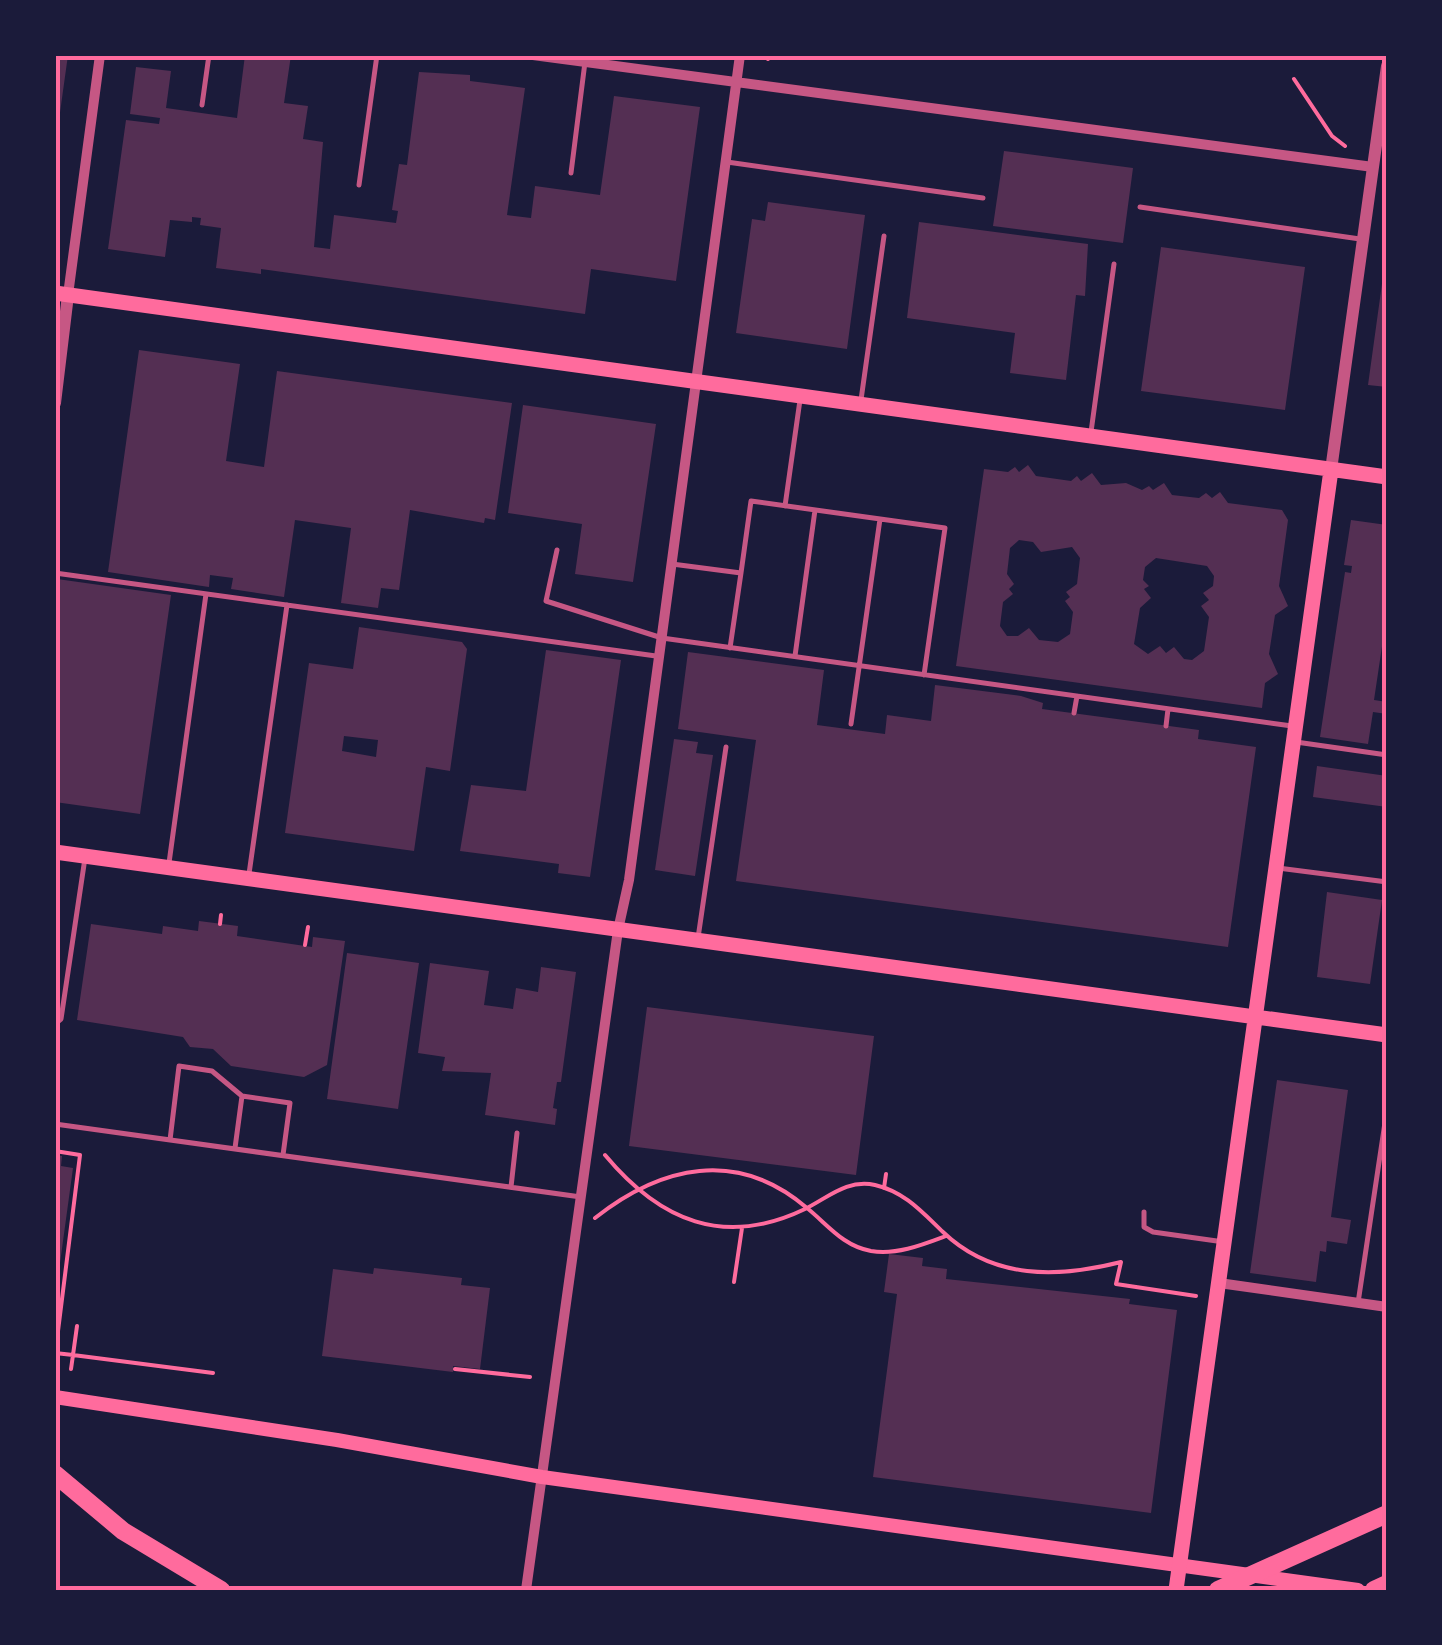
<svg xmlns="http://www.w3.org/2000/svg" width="1442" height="1645" font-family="Quicksand,sans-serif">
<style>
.building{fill:#542f53;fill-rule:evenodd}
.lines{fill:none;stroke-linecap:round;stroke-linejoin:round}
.path{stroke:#ff6b9d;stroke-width:4}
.service{stroke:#c65784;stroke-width:5}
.minor{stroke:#c65784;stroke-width:10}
.tertiary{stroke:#c65784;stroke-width:12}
.secondary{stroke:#ff6b9d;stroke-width:14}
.primary{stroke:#ff6b9d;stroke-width:15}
.motorway{stroke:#ff6b9d;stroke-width:18}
.neatline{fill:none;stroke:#ff6b9d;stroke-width:4}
</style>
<rect width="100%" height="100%" fill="#1b1b3a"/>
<path class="building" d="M55,55H68L57,134H55Z
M245,55H291L284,103L308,106L303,139L323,142L314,247L330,249L334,215L396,223L398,211L392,210L399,164L407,165L419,72L470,75V81L525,88L507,215L531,218L535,186L600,195L614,96L700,107L676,281L591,269L585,314L261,269V274L216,268L221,228L200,225L201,218L192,217V222L170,220L165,257L108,249L126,120L159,124L160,118L130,114L136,67L171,71L166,108L237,118Z
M1004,151L1133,168L1123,243L993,226Z
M768,202L865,215L847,349L736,333L752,219L765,221Z
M919,222L1088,244L1085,296L1076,295L1066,380L1010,373L1015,333L907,318Z
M1161,247L1305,267L1285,410L1141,391Z
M1385,262H1387V387L1368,385Z
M139,350L240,364L226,461L264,467L277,371L512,403L495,520L485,518L484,523L410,510L399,590L381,588L378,608L341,603L351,528L295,520L284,597L231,589L233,578L210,575L209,587L108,572Z
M523,405L656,424L633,582L575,574L582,524L508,513Z
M1028,465L1036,476L1071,481L1077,476L1081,481L1092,473L1101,485L1126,483L1142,490L1149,486L1153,490L1164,483L1172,495L1199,498L1206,493L1212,498L1220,492L1228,503L1282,510L1288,520L1279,586L1288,606L1275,615L1269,654L1278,674L1265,683L1262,708L956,666L984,469L1008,472L1015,467L1019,472ZM1019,540L1033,542L1041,552L1072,547L1080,558L1077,584L1066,592L1070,597L1065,601L1073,612L1070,634L1058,642L1039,640L1029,628L1018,636H1007L1000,626L1003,602L1013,594L1009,589L1014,584L1007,574L1010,548ZM1156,558L1207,566L1214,576L1213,586L1203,593L1209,600L1201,606L1209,617L1204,651L1192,660L1184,659L1174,647L1166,653L1160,646L1148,654L1134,644L1140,608L1151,598L1144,589L1149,586L1143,580L1145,567Z
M1351,520L1387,525V613L1374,700L1387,702V714L1373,712L1368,744L1320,737L1345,572L1351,573L1352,566L1344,565Z
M57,579L171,595L140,814L55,802Z
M359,627L462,642L467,649L450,771L426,767L414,851L285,833L309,663L353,669ZM344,736L378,740L376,757L342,751Z
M546,650L621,660L590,877L558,873L559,864L460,851L471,785L526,791Z
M688,652L824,670L817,725L885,734L887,715L931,721L935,685L1021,696L1043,703L1042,709L1199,730L1198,739L1256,747L1228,947L736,881L756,740L678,729Z
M674,739L698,742L696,753L713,755L695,876L655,870Z
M1317,766L1387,776V807L1313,797Z
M1327,892L1382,900L1370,984L1317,977Z
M199,921L238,926L237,936L312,947L313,937L345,941L327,1065L304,1077L231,1066L213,1049L190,1047L183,1037L77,1020L91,924L162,934L163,926L198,931Z
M347,953L419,963L398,1109L327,1099Z
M430,963L489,971L484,1005L513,1009L516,988L538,992L541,967L576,972L561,1082H557L553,1108L557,1109L555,1125L485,1115L491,1073L442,1071L445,1057L418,1053Z
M647,1007L874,1036L856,1175L629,1146Z
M1277,1080L1348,1090L1331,1217L1351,1220L1347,1244L1327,1241L1326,1252L1320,1251L1316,1282L1250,1273Z
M55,1155L62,1156L61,1166L73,1168L57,1285Z
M889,1254L923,1258L922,1266L947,1269L946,1279L1130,1299L1129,1304L1177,1310L1151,1513L873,1477L897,1294L884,1292Z
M374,1268L462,1278L461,1285L490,1288L480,1369L453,1366V1372L322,1356L333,1269L373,1274Z"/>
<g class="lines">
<path class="path" d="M767,55L768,59
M1294,79L1332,136L1345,146
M220,924L221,915
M305,945L308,927
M55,1151L80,1155L55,1355
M605,1155C660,1221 724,1248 805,1209C829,1197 847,1179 875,1185C905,1192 922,1212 943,1232C993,1280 1058,1278 1121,1262L1116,1284L1196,1296
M884,1188L886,1174
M595,1218C661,1166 737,1148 807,1208C828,1225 843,1246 871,1251C897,1255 922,1245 946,1236
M734,1282L742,1228
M55,1353L73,1355L77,1326
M71,1369L73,1355L213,1373
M455,1369L530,1377"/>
<path class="service" d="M202,105L209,55
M727,162L983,198
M571,173L585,62
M359,185L377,55
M1140,207L1360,239
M861,400L884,236
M1091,432L1114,264
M785,506L800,400
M557,550L546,601L662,638L1292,726
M672,564L741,573L730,648
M55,573L656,656
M741,573L751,501L945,528L924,675
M795,656L815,510
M1074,713L1077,696
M851,724L880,519
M1166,726L1168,709
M1296,742L1387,755
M169,863L206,594
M1278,868L1387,882
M249,874L287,605
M698,938L726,747
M55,1024L61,1019L85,858
M242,1096L290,1103L283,1155
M55,1124L581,1197
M170,1140L179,1066L212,1071L242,1096L235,1148
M511,1187L517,1133
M1144,1212V1227L1153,1232L1224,1242
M1358,1303L1387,1109"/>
<path class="minor" d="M533,55L1373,167
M68,295L100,55
M1219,1283L1387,1307
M526,1590L618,930L629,880L740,55"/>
<path class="tertiary" d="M55,403L68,295
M1331,470L1387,66"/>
<path class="secondary" d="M55,1397L337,1440L542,1477L1358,1590"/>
<path class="primary" d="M55,293L1387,477
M55,852L1387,1035
M1176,1590L1331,470"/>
<path class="motorway" d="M55,1474L123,1531L221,1590
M1218,1590L1387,1514
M1374,1590L1387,1584"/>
</g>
<rect width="1442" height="1645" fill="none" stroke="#1b1b3a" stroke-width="115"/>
<rect x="58" y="58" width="1326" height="1530" class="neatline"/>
</svg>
